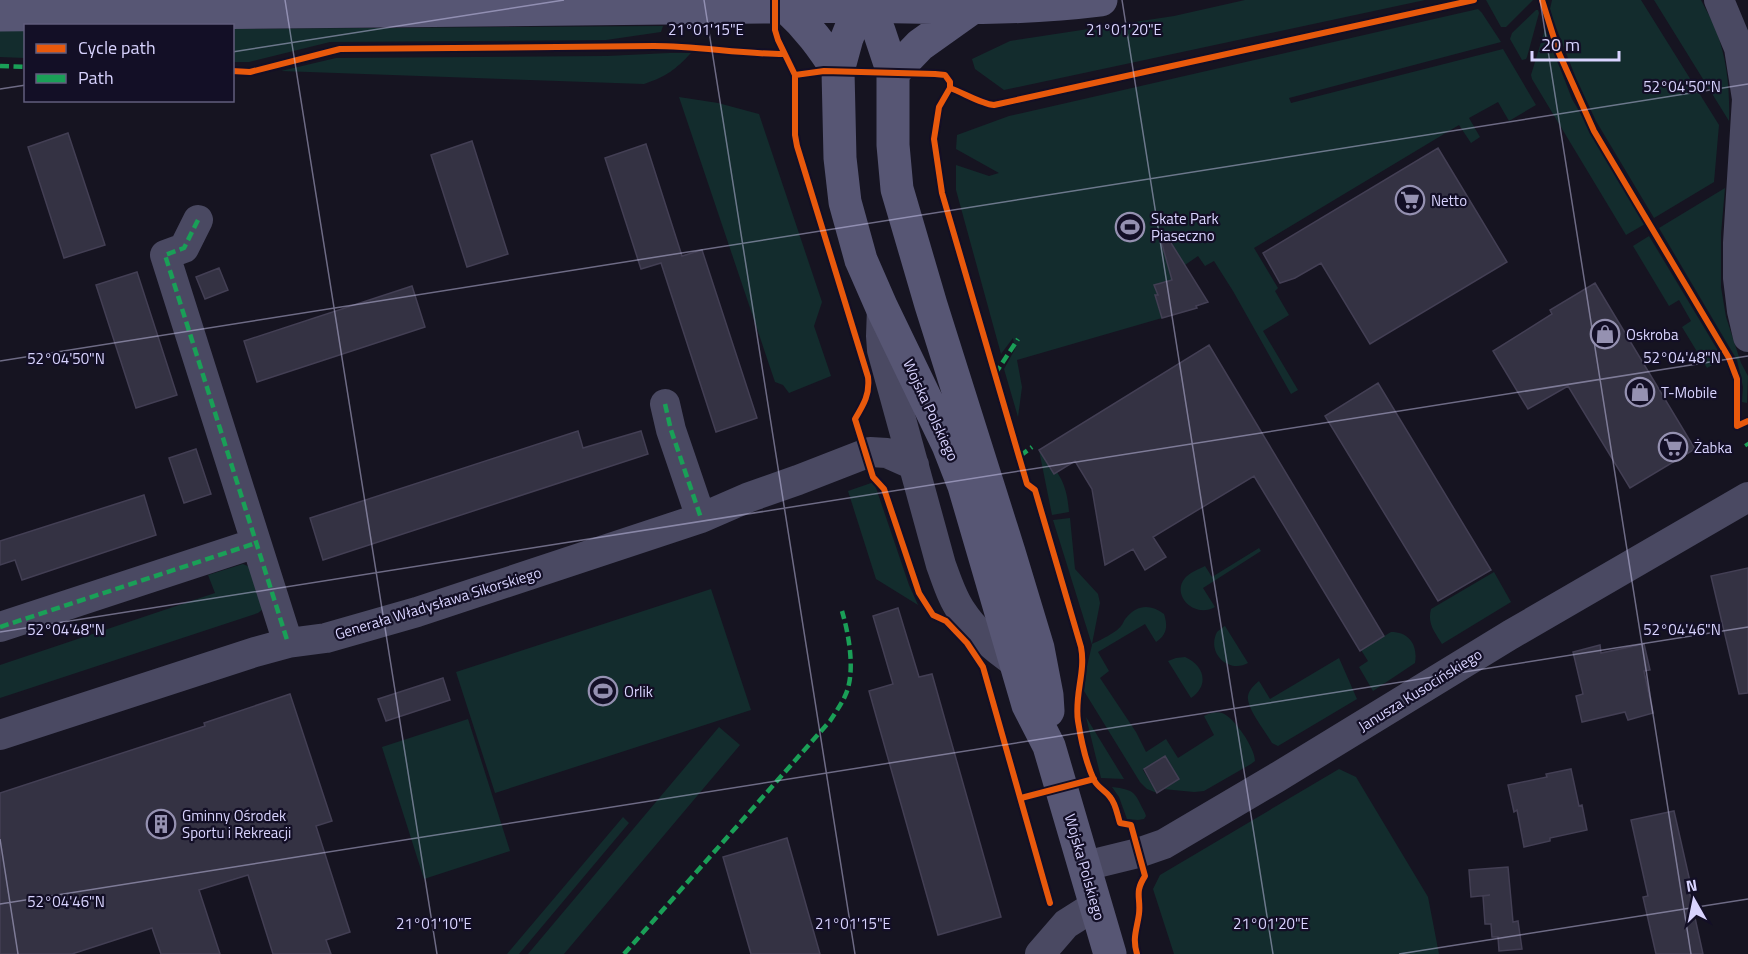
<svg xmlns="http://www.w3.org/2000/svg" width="1748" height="954" font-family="'Titillium Web',sans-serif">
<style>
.green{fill:#132c2d}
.building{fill:#343243;stroke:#433f54;stroke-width:1.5}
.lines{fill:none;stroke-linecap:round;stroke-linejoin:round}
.street{stroke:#4a4962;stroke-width:30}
.secondary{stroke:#575674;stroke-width:33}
.quiet{stroke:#1a9f57;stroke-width:4.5;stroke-dasharray:9 4.5;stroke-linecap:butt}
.cycleway-casing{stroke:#130f26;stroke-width:10}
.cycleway{stroke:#e8590c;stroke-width:6}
.ticks{fill:none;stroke:#d9d4ff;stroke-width:1.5;stroke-opacity:0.45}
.labels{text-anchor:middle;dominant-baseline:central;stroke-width:4.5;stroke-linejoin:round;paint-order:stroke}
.poi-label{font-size:15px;fill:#d9d4ff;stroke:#130f26;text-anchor:start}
.street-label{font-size:15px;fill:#d9d4ff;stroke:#130f26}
.ticks-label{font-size:15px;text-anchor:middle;fill:#d9d4ff;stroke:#130f26;stroke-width:4.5;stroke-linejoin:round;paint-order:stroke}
</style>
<rect width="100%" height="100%" fill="#161421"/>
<path class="green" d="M1245,0H1425L1004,90L975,69L972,59L1010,41L1174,16Z
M1486,0H1533L1506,27H1501Z
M1552,0H1641L1719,125L1714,182L1654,218L1596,121L1576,78L1553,20L1550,9Z
M1654,0H1701C1706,10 1712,20 1716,30C1727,59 1730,90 1729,121Z
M1478,9L1482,13L1501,42L1289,98L1291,103L1503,49L1536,105L1509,121L1498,102L1469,118L1480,137L1471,143L1459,125L1254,248L1278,288L1275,291L1289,315L1263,331L1298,390L1291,394L1233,291L1214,261L1205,266L1198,256L1185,265L1171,277L1172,280L1155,285L1158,295L1155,296L1162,318L1017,360L1022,387L1018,417L1004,369L1015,349L1013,338L1001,354L956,190V165L989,176L999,173L956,149L957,135L1009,116Z
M1536,10H1538L1539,13L1527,57L1526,59L1522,60L1510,39L1512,33Z
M663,26L661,32L606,40L330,42L249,62H233V29Z
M1545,29L1572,99L1645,224L1626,235L1532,79L1531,75Z
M0,30H25V58L0,57Z
M669,53H691C675,70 667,76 644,84L281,71L336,58L607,56Z
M679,97L718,103L759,114L822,302L814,326L831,376L789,393L783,385L775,382Z
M1725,188L1721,234V287L1726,317L1741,363L1748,376L1747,403L1742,402L1743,387L1737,360L1659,228Z
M1649,236L1723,359L1707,368L1682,327L1691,321L1679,300L1669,306L1633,246Z
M1039,450C1059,472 1067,483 1069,512L1052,515Z
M874,482L909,585L918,605L876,579L848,491Z
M1070,518L1075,569L1098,594L1100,603L1092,644C1099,641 1117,632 1121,626C1123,624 1124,620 1126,618C1137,604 1151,604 1164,614C1168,626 1167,635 1156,642L1145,624L1098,652L1109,671L1100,678L1136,732L1146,752L1166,739L1178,758L1214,735L1204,716C1210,713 1215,711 1222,713C1234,717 1255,748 1255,761L1251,764L1204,791L1194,792L1163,789L1179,779L1165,757L1143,770L1157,793L1147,789L1140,782L1084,691L1087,666L1092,645L1053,520Z
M1259,548L1261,551L1203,588L1215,607C1193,619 1171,594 1185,578C1189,573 1199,569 1205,566L1212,577Z
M243,564L252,568L263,609L258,613L0,698V665L215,593L208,575Z
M1494,572L1511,602L1442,644C1435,632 1427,624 1431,609Z
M711,589L751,710L495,793L456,672Z
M1225,626L1248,663C1229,674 1206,653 1217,632C1218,631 1224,626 1225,626Z
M1391,632C1410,632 1418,646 1415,663L1373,691L1359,667L1368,661L1361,650Z
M1185,657C1204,665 1210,685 1191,698L1168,661L1176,658Z
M1339,658L1357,699L1278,746L1272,743C1266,732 1246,708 1248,696C1249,690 1254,685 1259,681L1270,699Z
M1086,717L1124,779L1101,778Z
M468,719L510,851L424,879L382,747Z
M719,727L740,745L564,954H528Z
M1339,769L1356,777L1428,897L1439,954H1174L1153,889L1160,875Z
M1112,787C1136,790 1134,792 1145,813L1146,816L1144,819L1138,820L1127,819L1119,797Z
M623,817L629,823L519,954H507Z"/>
<path class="building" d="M68,133L105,245L64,258L28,147Z
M472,141L508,254L467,267L431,155Z
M646,144L682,256L702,250L757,418L716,432L661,263L641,269L605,158Z
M1438,148L1507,262L1370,344L1321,263L1295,278L1280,283L1263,253Z
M1166,235L1208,302L1196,306L1197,308L1162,318L1155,295H1158L1154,285L1172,280L1160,237Z
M219,268L228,290L205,299L196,277Z
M137,272L177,395L136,408L96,285Z
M1595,283L1695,449L1630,488L1568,386L1528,409L1493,351L1552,314L1550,310Z
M412,286L425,327L257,382L244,341Z
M1209,345L1384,636L1360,651L1254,476L1153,537L1166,557L1145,570L1133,549L1105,565L1092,489L1075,461L1054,474L1039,450Z
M1378,383L1491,570L1438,601L1325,416Z
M578,431L583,448L641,431L648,454L323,560L310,518Z
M196,449L211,494L184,503L169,458Z
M144,495L156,535L22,580L15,560L0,565V541Z
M1748,568V693L1739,694L1711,576Z
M898,608L919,677L932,674L1001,917L938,935L869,691L893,684L873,616Z
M1644,644L1650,670L1644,671L1653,713L1628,720L1625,712L1582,722L1576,696L1583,694L1573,652L1600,645L1601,653Z
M443,678L450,700L386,721L378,699Z
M290,694L332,821L316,826L350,932L326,940L331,954H273L248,875L199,890L220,954H161L152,928L72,954H0V793L205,726L204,723Z
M1165,756L1179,779L1157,793L1144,769Z
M1571,769L1579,806L1582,805L1587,830L1550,838V841L1524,847L1517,810L1514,812L1508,785L1547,777L1546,774Z
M1674,811L1691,886H1688L1703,954H1656L1643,897L1648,896L1631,820Z
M787,838L820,954H751L723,857Z
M1508,867L1513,922L1518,921L1522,949L1499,951L1498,937H1492L1491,924H1485L1483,896L1490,895L1471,897L1469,870Z"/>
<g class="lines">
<path class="street" d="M1719,0L1739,48L1747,99L1738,243V278L1742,311L1748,337
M198,220L184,248L165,255L288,643
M882,308L881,336L882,350L941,565C947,581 952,598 962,612C975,632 997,650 1016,663
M665,404L671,430L701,518
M0,627L256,543
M0,735L255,652L288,643L326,638L417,612L701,518L747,498L798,480L870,452L887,453L914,465
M1085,866L1138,853L1164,844L1276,778L1510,635L1748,497
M1040,954L1066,924L1096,905"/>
<path class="secondary" d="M873,0L864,6L853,23L847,38L838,71L840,158L845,202L861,260L882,308L948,445L964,486L1028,705L1049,746L1110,954
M864,6L879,31L893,73V145L897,189L931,305L1009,552L1038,648L1047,695L1048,711
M786,7C808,27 822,46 838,71
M0,15L864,6C943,8 1022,10 1101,0
M893,73L920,45L972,8"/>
<path class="quiet" d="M0,66L26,67
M198,220L184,248L165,255L288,643
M995,374L1018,339
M665,404L671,430L701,518
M1746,443L1748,446
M1020,456L1032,447
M0,627L256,543
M624,954L830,721C835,713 841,705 845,696C856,673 849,635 842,611"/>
<g class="cycleway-casing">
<path id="cycleway" d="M775,0V30L778,40L795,75V135L797,146L868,377C870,394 864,404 855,419L873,477L884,489L919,593L933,615L946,621L967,643L983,667L1050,903
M1542,0L1558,51L1594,131L1729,358L1737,379V426L1748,421
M232,71L250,72L340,49L654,46C698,46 740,54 784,54
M795,75L824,71L935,74L945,75L950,82V88L939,107L934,139L942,193L1027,484L1035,490L1081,647C1086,672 1074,695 1078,721C1081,740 1086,763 1094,780C1098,788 1105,790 1110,797C1116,804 1117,814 1120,823L1131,825L1145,876C1134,893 1141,897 1139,914C1137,929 1132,938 1137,954
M950,88C964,93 981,104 994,105L1474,0
M1021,798L1094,779"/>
</g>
<use href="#cycleway" class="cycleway"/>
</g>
<path class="ticks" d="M285,0L437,954M704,0L855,954M1122,0L1273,954M1540,0L1691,954M232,52L564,0M0,89L26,85M0,361L1748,84M0,632L1748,356M0,839L18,954M0,904L1748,627M1399,954L1748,899"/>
<defs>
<g id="supermarket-ring" transform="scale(1.5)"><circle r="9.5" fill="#130f26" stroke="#9591b1" stroke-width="1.5"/><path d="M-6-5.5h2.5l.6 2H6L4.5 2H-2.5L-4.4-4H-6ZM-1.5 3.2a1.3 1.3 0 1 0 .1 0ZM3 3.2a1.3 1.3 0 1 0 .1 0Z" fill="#9591b1"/></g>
<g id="stadium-ring" transform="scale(1.5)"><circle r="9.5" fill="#130f26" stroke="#9591b1" stroke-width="1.5"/><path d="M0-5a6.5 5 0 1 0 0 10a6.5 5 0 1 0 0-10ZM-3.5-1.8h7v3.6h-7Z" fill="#9591b1"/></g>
<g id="shop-ring" transform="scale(1.5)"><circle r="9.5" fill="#130f26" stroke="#9591b1" stroke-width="1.5"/><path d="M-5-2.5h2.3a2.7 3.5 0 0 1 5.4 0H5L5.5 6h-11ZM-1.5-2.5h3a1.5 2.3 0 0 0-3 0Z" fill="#9591b1"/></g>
<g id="building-ring" transform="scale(1.5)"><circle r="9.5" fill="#130f26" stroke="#9591b1" stroke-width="1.5"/><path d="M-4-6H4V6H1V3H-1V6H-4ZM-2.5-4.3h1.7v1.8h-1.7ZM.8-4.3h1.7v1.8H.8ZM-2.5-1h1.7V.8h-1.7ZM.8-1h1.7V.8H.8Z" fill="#9591b1"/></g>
</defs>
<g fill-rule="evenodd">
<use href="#supermarket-ring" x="1410" y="200"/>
<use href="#stadium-ring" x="1130" y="227"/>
<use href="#shop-ring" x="1605" y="334"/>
<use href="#shop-ring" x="1640" y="392"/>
<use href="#supermarket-ring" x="1673" y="447"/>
<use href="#stadium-ring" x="603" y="691"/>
<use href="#building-ring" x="161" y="824"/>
</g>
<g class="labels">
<g class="poi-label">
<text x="1431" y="200">Netto</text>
<text x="1151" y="218">Skate Park<tspan x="1151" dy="17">Piaseczno</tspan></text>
<text x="1626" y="334">Oskroba</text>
<text x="1661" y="392">T-Mobile</text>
<text x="1694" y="447">Żabka</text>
<text x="624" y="691">Orlik</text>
<text x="182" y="815">Gminny Ośrodek<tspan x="182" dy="17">Sportu i Rekreacji</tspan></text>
</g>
<g class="street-label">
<text transform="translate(931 410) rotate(65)">Wojska Polskiego</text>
<text transform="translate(438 603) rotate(-17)">Generała Władysława Sikorskiego</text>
<text transform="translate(1420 690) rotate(-32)">Janusza Kusocińskiego</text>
<text transform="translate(1085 867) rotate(74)">Wojska Polskiego</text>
</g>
</g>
<g class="ticks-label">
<text x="706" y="35">21°01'15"E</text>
<text x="1124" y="35">21°01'20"E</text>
<text x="1682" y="92">52°04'50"N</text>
<text x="1682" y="363">52°04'48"N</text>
<text x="66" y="364">52°04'50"N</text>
<text x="1682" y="635">52°04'46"N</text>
<text x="66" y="635">52°04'48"N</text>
<text x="66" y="907">52°04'46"N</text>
<text x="434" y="929">21°01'10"E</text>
<text x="853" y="929">21°01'15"E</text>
<text x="1271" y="929">21°01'20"E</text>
</g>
<rect x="24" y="24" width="210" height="78" fill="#130f26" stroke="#625e7d" stroke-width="1.5"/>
<rect x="36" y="44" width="30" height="9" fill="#e8590c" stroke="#625e7d" stroke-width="1.5"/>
<text x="78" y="54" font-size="18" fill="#d9d4ff">Cycle path</text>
<rect x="36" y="74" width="30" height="9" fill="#1a9f57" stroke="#625e7d" stroke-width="1.5"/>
<text x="78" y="84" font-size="18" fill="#d9d4ff">Path</text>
<g transform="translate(1694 900) rotate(351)" stroke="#130f26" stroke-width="4.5" paint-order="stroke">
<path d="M0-4.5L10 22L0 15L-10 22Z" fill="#d9d4ff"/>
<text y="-9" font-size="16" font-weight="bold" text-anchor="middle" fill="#d9d4ff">N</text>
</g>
<path d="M1532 51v9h87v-9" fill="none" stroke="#d9d4ff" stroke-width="3"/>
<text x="1541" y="51" font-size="18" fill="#d9d4ff" stroke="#130f26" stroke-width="4.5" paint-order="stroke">20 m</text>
</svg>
